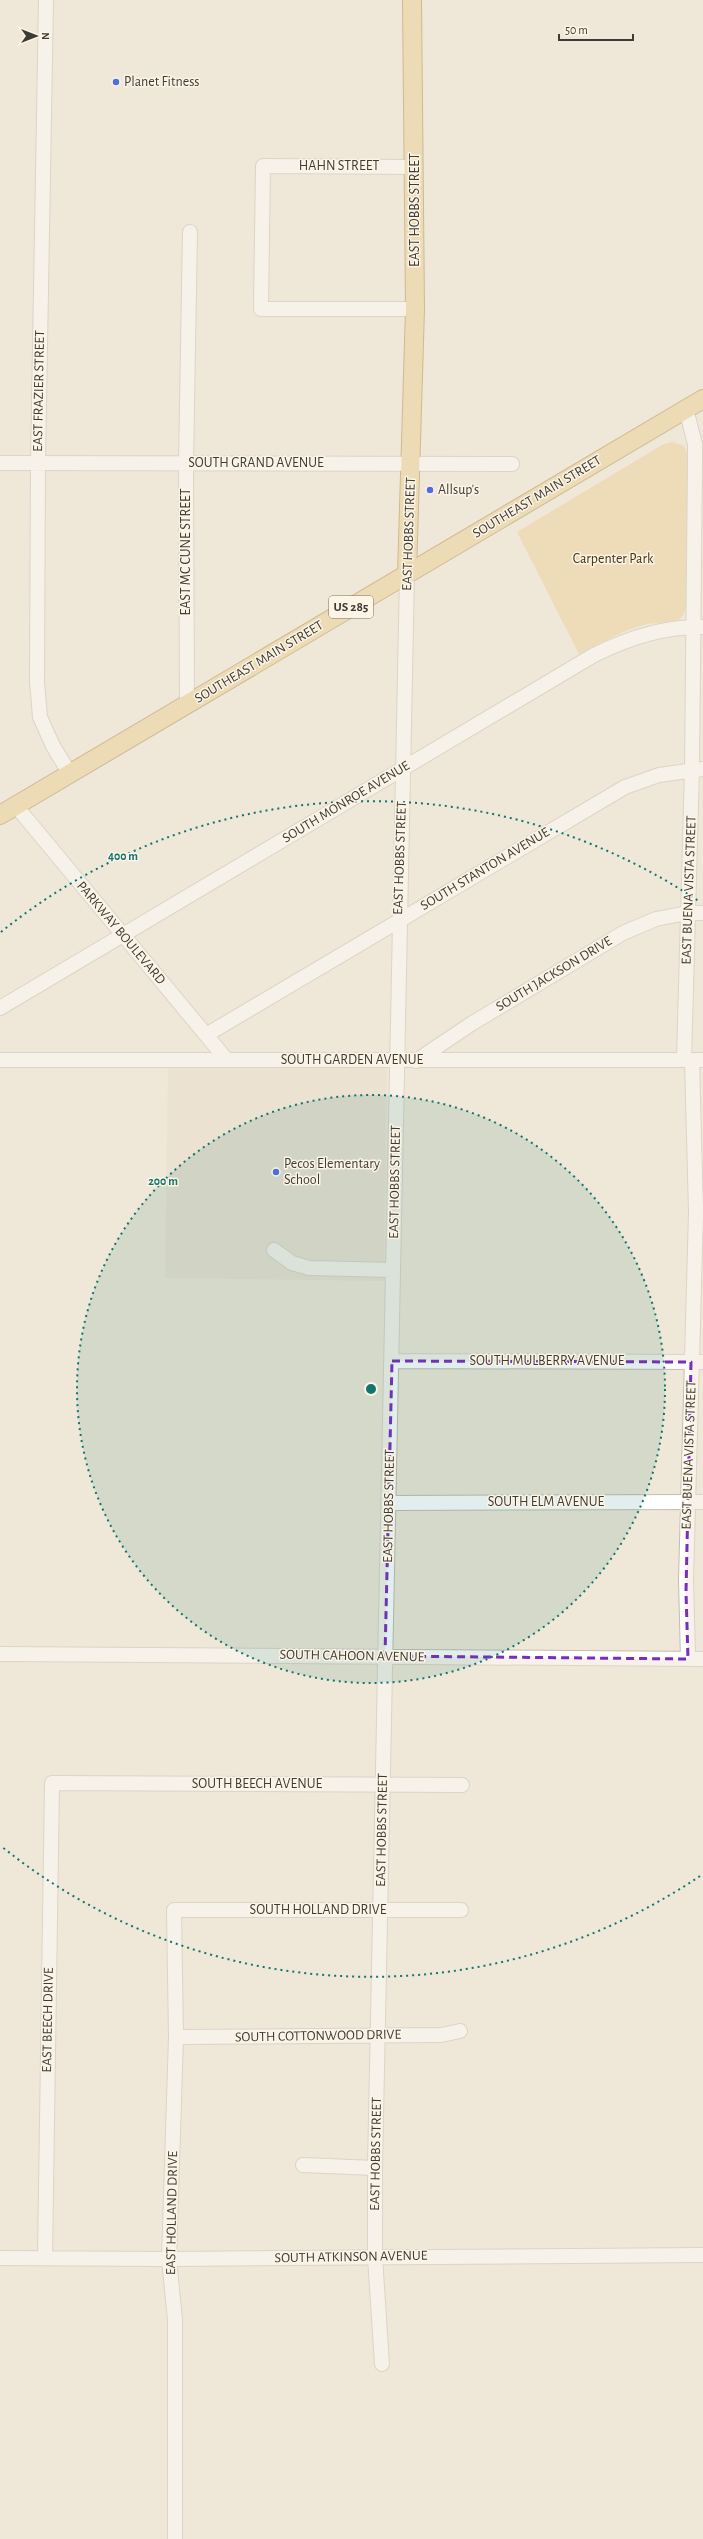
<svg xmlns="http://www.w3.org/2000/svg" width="703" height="2539" font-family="'Alegreya Sans',sans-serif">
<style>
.built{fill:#e8dcc7}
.green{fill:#edcd90}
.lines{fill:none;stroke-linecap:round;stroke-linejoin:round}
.minor-casing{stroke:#c5bdaf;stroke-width:16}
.major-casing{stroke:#a5833b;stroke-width:20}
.minor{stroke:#fff;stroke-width:14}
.major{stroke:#ebcc8b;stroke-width:18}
.marked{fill:none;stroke:#7b2cbf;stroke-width:3;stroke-dasharray:8 5;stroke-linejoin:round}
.ring{fill:none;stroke:#0f766e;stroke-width:2;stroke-dasharray:2 4}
.poi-dot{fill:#4e6de1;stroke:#fcf4e5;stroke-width:1.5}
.labels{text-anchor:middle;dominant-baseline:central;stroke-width:3;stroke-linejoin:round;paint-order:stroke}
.shield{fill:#fcf4e5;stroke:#77726a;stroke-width:1}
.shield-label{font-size:13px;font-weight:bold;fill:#3e3b36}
.poi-label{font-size:14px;fill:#3e3b36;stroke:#fcf4e5;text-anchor:start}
.street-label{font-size:14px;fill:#3e3b36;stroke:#fcf4e5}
.park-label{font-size:14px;fill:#423212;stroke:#fcf4e5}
.centre{fill:#0f766e;stroke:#fcf4e5;stroke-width:2}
.ring-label{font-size:12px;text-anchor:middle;font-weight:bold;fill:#0f766e;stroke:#fcf4e5;stroke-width:3;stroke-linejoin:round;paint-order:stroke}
</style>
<rect width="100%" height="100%" fill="#efe7d8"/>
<path class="built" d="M168,1064L387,1067L384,1281L165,1278Z"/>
<path class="green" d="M672,442L684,446L688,455L686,605C685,611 684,617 678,620C669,625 657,622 647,624C623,630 601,643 579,654L517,532L662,445Z"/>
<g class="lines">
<g class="minor-casing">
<path id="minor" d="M46,0L38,463L37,681L40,717L53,746L70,774
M414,167L263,166L261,309H415
M0,463L512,464
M187,705L186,463L190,232
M16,806L226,1059
M0,1008L594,655C628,638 664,626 703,627
M206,1035L625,787L659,775L703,769
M0,1060H703
M684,1060L692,769L695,462V444L686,409
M416,1061L471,1024L623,933L656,919L687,913H703
M274,1250L292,1263L309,1268L393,1270
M392,1361L703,1362
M389,1503L703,1502
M0,1654L703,1659
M688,1659L686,1580L696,1212L692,1060
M176,2037L441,2035L460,2031
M303,2165L375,2168
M0,2258L169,2259L703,2255
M45,2258L52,1783L462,1785
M382,2364L375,2257V2168L407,574
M175,2539V2320L169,2259L176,2037L174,1910H461"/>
</g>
<g class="major-casing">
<path id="major" d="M407,574L415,309L412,0
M0,815L703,399"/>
</g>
<use href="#minor" class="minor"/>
<use href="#major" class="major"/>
</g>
<path d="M0 0H703V2539H0ZM392,1361L691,1362L686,1592L688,1659L385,1656Z" fill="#efe7d8" fill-opacity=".55" fill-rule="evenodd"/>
<path class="marked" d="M392,1361L691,1362L686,1592L688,1659L385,1656Z"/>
<circle cx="371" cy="1389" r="294" fill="#0f766e" fill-opacity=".12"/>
<g class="ring">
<circle cx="371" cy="1389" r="294"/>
<path d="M700 1876A588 588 0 0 1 1 1846M1 932A588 588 0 0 1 700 902"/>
</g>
<g class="poi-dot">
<circle cx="116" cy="82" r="4"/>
<circle cx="430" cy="490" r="4"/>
<circle cx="276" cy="1172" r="4"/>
</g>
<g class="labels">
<rect class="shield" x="329" y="596" width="44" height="22" rx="3"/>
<g class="shield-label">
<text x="351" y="607">US 285</text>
</g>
<g class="poi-label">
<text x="124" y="82">Planet Fitness</text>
<text x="438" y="490">Allsup's</text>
<text x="284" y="1164">Pecos Elementary<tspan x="284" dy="16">School</tspan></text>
</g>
<g class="street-label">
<text x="339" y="166">HAHN STREET</text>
<text transform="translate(415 210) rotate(-90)">EAST HOBBS STREET</text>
<text transform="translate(39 391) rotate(-89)">EAST FRAZIER STREET</text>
<text x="256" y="463">SOUTH GRAND AVENUE</text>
<text transform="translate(537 497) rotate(-31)">SOUTHEAST MAIN STREET</text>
<text transform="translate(409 534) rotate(-88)">EAST HOBBS STREET</text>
<text transform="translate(186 552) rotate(-90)">EAST MC CUNE STREET</text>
<text transform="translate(259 662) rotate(-31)">SOUTHEAST MAIN STREET</text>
<text transform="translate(346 802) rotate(-31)">SOUTH MONROE AVENUE</text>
<text transform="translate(400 858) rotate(-88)">EAST HOBBS STREET</text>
<text transform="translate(485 869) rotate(-31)">SOUTH STANTON AVENUE</text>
<text transform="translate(689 890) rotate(-88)">EAST BUENA VISTA STREET</text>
<text transform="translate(121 933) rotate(50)">PARKWAY BOULEVARD</text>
<text transform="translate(554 974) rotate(-31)">SOUTH JACKSON DRIVE</text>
<text x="352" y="1060">SOUTH GARDEN AVENUE</text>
<text transform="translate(395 1182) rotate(-89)">EAST HOBBS STREET</text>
<text x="547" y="1361">SOUTH MULBERRY AVENUE</text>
<text transform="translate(689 1455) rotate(-88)">EAST BUENA VISTA STREET</text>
<text x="546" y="1502">SOUTH ELM AVENUE</text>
<text transform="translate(389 1506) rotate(-89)">EAST HOBBS STREET</text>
<text transform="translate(352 1656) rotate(1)">SOUTH CAHOON AVENUE</text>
<text x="257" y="1784">SOUTH BEECH AVENUE</text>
<text transform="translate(382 1830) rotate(-89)">EAST HOBBS STREET</text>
<text x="318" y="1910">SOUTH HOLLAND DRIVE</text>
<text transform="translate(48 2020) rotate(-89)">EAST BEECH DRIVE</text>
<text transform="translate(318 2036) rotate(-1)">SOUTH COTTONWOOD DRIVE</text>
<text transform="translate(376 2154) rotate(-89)">EAST HOBBS STREET</text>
<text transform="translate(172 2213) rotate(-89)">EAST HOLLAND DRIVE</text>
<text transform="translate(351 2257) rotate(-1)">SOUTH ATKINSON AVENUE</text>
</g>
<g class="park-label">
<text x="613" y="559">Carpenter Park</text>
</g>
</g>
<circle cx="371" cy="1389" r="6" class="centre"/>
<g class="ring-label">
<text x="123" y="860">400 m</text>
<text x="163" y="1185">200 m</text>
</g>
<g transform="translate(36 36) rotate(90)" stroke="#fcf4e5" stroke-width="3" paint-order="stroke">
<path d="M0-3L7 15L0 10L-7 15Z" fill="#3e3b36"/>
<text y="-6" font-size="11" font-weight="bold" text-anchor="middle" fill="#3e3b36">N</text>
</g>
<path d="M559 34v6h74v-6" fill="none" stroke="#3e3b36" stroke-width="2"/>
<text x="565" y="34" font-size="12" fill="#3e3b36" stroke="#fcf4e5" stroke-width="3" paint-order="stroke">50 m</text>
</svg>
